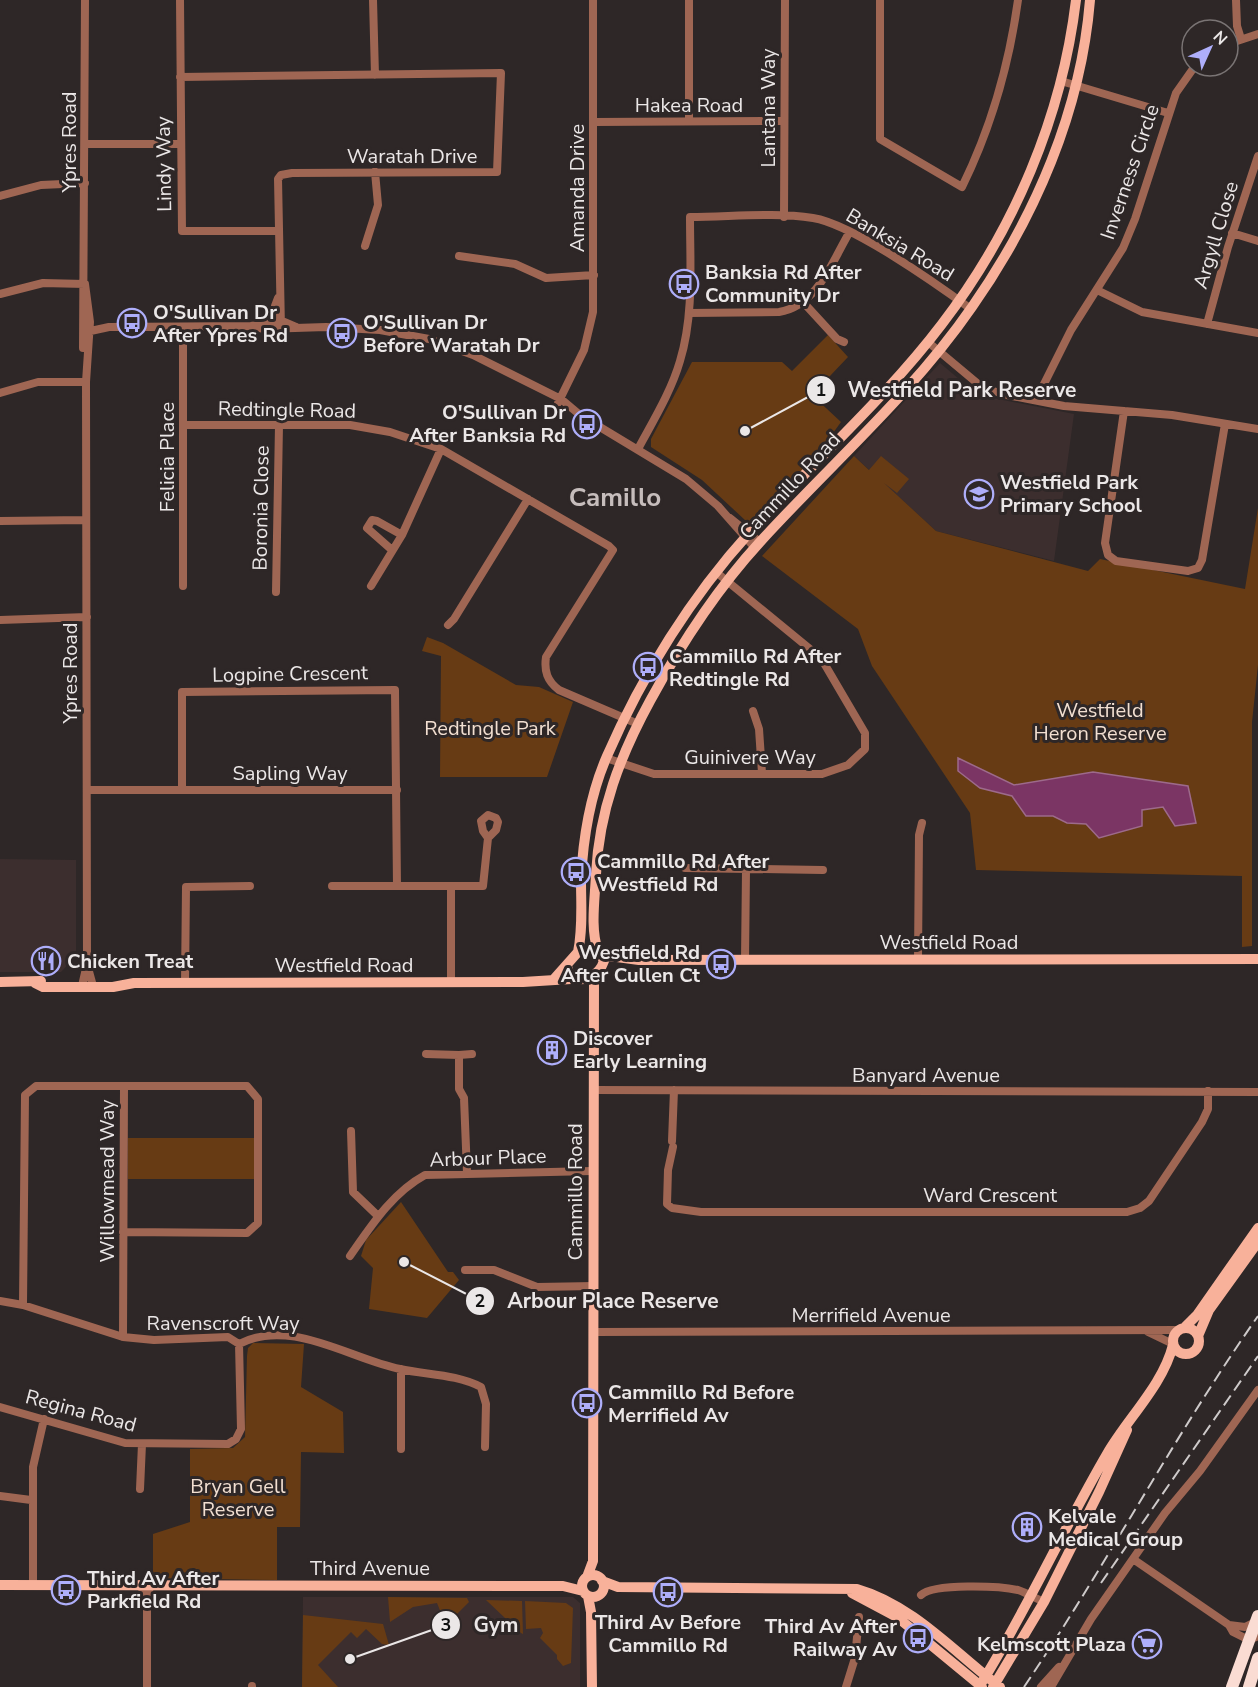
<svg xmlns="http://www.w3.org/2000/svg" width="1258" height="1687" font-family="'Nunito Sans',sans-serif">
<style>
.built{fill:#3c2e2e}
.green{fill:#673b14}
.water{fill:#7b3564;stroke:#9d6a8b;stroke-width:1.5}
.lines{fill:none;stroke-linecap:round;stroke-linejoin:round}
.minor{stroke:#9f6653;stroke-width:8}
.major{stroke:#f8b19a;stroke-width:10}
.highway{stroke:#fadcd3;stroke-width:12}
.rail{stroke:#cecaca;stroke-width:2;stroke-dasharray:12 6;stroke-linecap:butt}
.labels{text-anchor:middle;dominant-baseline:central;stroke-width:6;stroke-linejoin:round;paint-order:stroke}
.street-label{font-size:20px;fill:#ebe7e7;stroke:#2e2727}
.poi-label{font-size:20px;font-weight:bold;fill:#ebe7e7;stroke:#2e2727;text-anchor:start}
.park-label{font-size:20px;fill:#f2dfd1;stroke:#2e2727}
.district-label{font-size:26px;font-weight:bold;fill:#c6bdbc;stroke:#2e2727}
.leader{fill:none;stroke:#ebe7e7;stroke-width:2}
.callout-dot{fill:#ebe7e7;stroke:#2e2727;stroke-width:2}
.mark-label{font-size:18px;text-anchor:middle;font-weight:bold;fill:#111}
.callout-label{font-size:21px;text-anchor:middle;font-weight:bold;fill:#ebe7e7;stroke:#2e2727;stroke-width:6;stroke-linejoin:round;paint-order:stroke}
</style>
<rect width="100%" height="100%" fill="#2e2727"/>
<path class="built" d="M940,363L978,395L1074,414L1054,561L936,531L854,456Z
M0,859L76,860V956L61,972H0Z
M303,1597H573L580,1603V1687H302Z"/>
<path class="green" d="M828,335L848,357L812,395L841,422L815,458L752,522L746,521L702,480L651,447V439L692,362H782L792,371Z
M854,456L869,470L881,456L909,479L897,493L884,483L936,531L1088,571L1100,559L1245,589L1258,508V665L1252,722V946L1242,947V876L976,870L970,813L872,666L858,629L762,556Z
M427,637L443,643L516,685L539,687L573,702L547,777H440L441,656L422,651Z
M128,1138H254V1179H128Z
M401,1202L448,1272H453L459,1280L427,1318L369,1309L373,1268L361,1256L366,1240Z
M253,1343L304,1344L301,1387L343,1412L344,1453L301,1452L300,1527H277V1580L153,1578V1534L190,1522V1449L233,1448L245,1437L247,1356L248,1348Z
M388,1597L467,1598L469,1602L451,1620L441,1613L437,1603L413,1607L390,1622Z
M486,1600L522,1601L523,1634L521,1633Z
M525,1601L566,1603L573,1608L571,1663L563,1666L557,1659V1655L540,1638L543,1633L541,1628L526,1629Z
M303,1615L383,1624L389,1645L382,1644L366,1629L357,1638L351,1632L318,1665L338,1687H302Z"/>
<path class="water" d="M958,758L1014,785L1093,772L1188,786L1196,823L1175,826L1163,807L1142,810V826L1099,838L1086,824L1067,823L1053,816H1026L1012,796L980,788L958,771Z"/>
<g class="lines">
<path class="minor" d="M180,0L182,231H277
M373,0L375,75
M880,0V139L962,187C991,128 1009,65 1018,0
M1236,0L1237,26L1241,39
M1228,44L1258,34
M180,77L501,73L497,172L292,173L281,175L278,179L281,328
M1061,81L1168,113
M689,120V0
M594,122L784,121
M85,144H181
M0,196L41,185L85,183
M784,217L785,0
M1232,233L1258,241
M365,246L378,205L375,172
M459,256L515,264L546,278L594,275
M1097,290L1142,312L1258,333
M0,294L43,283L85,284
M803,302L837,339L844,342
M689,313L779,312C817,306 832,262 849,233
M1207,324L1228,247L1258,156
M251,326L264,329L326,327L380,330L429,339L473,355L561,399L580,415L686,479L718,506L755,548
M183,327V586
M276,327L275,306L278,298
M86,332L109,327L251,326L282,321L296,327
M928,342L983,388L1007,395L1064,406L1172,415L1258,429
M83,348L85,0
M0,393L38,382H86
M1036,400L1071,330L1123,248L1135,219L1176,93L1195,66
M558,403L584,350L593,312V0
M1124,411L1105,543L1108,555L1116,561L1188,571L1198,568L1202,560L1225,424
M183,425H350L390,432L441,449L609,546L613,550L546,657C544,671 547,681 559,690L638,724
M638,449C653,421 671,392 680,361C694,315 690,265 690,217C730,217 774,212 813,218C852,224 938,285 971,309
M730,518L760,542
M0,521L86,520
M392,550L367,528L372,520L377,521L402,535
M371,586L402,535L441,449
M276,592L279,425
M0,620L87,617
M448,625L454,619L528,499
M753,711L759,729L762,773
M606,758L654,774H822L848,765L865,749V733L821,658L716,572
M182,789V692L395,690L397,886
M87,790H397
M685,868L823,870
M332,886H483L488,838L483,831L481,821L488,815L496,818L498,822L496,830L488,838
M451,886V982
M745,960L746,870
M918,960L919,835L922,823
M87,964L93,986
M185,983L186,887L250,886
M82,986L87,964L86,382L90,322L85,284
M426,1054L459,1055V1089L464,1098L467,1173
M459,1055L472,1054
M593,1090L1258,1092
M351,1131L353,1192L378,1216
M672,1141L674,1090
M673,1147L668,1170L667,1204L672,1208L701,1212H1127L1140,1208L1149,1201L1202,1122L1208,1109V1091
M123,1232L247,1233L258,1223V1099L247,1086H124
M350,1256C371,1226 392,1193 425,1175L592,1171
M465,1270H494L537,1287L594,1286
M0,1301L23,1305L123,1337L154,1340L228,1337L239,1344C290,1317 350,1359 400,1369C427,1375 456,1374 481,1387L486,1404L485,1447
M23,1305L25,1095L36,1086H124L123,1337
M593,1332L1178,1330
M1148,1332L1173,1344
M0,1407L125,1443L228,1444L236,1439L241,1429L239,1344
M401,1449V1369
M140,1489L142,1444
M0,1496L31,1500
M1133,1559L1229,1625L1233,1632L1249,1640L1258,1636
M141,1584L147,1609
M33,1585V1467L44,1419
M921,1595C934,1583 1000,1586 1018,1590C1027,1593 1035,1598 1044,1602
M1229,1625L1245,1627L1255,1622
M252,1686V1687
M147,1687V1609L150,1584
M846,1687L855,1658L859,1617
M1041,1687L1059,1667
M1051,1687L1091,1619L1165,1513L1200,1471L1258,1390"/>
<path class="major" d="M598,951C590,928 595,899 596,874C599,811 620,756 650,701C681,644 716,590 760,542C831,464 912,394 972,307C1035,217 1081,111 1090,0
M578,952C583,928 581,904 581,880C583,838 590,795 607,756C642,676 691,597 750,532C813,462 885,399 942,324C1014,230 1062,117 1076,0
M602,955L639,960L1258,959
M554,979L578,952L598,951L604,961C599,976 584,983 570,977L567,966
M0,982L41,981
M35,983L43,987H113L134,983L523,982L571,979
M1185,1327L1197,1315L1258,1228
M1173 1341a13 13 0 1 1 26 0a13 13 0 1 1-26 0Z
M1198,1336L1209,1310L1258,1242
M582 1586a11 11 0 1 1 22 0a11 11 0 1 1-22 0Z
M587,1577L593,1561L594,976
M602,1581L618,1587L857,1589C913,1605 955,1653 1000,1687
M0,1585L563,1586L583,1591
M852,1593L897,1617L982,1687
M588,1596L591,1612L592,1687
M979,1687C1026,1612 1062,1531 1107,1454C1127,1419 1163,1385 1173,1345
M993,1687L1044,1602L1099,1492L1127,1430"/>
<path class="highway" d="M1232,1687L1258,1616
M1249,1687L1258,1658"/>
<path class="rail" d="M1101,1583L1258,1356
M1024,1687C1106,1566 1174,1436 1258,1316"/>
</g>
<defs>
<g id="bus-ring" transform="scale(1.5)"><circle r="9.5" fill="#2e2727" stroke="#aeaefa" stroke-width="1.5"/><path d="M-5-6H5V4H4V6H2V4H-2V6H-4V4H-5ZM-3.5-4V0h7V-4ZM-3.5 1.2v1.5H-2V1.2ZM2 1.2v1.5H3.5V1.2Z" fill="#aeaefa"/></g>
<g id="school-ring" transform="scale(1.5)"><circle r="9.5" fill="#2e2727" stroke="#aeaefa" stroke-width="1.5"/><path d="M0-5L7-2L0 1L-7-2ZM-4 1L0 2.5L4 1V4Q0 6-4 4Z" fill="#aeaefa"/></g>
<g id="restaurant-ring" transform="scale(1.5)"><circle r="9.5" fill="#2e2727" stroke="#aeaefa" stroke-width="1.5"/><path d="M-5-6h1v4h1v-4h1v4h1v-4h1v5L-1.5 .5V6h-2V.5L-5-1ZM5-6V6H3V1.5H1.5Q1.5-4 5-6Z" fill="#aeaefa"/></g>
<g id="building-ring" transform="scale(1.5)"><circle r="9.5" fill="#2e2727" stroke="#aeaefa" stroke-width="1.5"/><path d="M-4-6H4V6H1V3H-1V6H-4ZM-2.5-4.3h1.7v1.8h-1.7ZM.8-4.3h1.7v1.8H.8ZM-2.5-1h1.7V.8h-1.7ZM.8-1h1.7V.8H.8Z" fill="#aeaefa"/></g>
<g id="supermarket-ring" transform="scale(1.5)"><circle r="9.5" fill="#2e2727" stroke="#aeaefa" stroke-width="1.5"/><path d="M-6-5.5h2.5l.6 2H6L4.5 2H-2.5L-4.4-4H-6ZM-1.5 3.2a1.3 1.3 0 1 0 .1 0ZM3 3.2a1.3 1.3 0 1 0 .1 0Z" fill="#aeaefa"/></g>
</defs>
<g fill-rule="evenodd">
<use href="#bus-ring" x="684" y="284"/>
<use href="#bus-ring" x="132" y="323"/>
<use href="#bus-ring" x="342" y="333"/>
<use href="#bus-ring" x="587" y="424"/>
<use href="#school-ring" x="979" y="494"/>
<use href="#bus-ring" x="648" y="667"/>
<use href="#bus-ring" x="576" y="872"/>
<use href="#restaurant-ring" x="46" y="961"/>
<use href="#bus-ring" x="721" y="964"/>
<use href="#building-ring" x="552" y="1050"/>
<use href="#bus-ring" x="587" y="1403"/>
<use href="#building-ring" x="1027" y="1527"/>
<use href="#bus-ring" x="66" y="1590"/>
<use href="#bus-ring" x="668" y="1592"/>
<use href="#bus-ring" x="918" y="1638"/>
<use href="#supermarket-ring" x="1147" y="1644"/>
</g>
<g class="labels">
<g class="street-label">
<text x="689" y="105">Hakea Road</text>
<text transform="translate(768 108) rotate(-90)">Lantana Way</text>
<text transform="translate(69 142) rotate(-90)">Ypres Road</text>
<text x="412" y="156">Waratah Drive</text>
<text transform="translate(164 164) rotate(-91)">Lindy Way</text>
<text transform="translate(1130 172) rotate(-71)">Inverness Circle</text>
<text transform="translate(577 188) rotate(-90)">Amanda Drive</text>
<text transform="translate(1216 235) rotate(-73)">Argyll Close</text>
<text transform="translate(900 245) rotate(31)">Banksia Road</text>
<text transform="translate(287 410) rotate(1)">Redtingle Road</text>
<text transform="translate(167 457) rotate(-90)">Felicia Place</text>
<text transform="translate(790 486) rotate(-47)">Cammillo Road</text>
<text transform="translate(261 508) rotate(-89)">Boronia Close</text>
<text transform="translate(70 673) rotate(-90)">Ypres Road</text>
<text transform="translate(290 674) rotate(-1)">Logpine Crescent</text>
<text x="750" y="757">Guinivere Way</text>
<text x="290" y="773">Sapling Way</text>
<text x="949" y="942">Westfield Road</text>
<text x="344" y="965">Westfield Road</text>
<text x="926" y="1075">Banyard Avenue</text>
<text transform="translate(488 1158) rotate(-2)">Arbour Place</text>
<text transform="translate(107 1181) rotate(-90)">Willowmead Way</text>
<text transform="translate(575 1192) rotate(-90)">Cammillo Road</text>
<text x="990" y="1195">Ward Crescent</text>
<text x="871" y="1315">Merrifield Avenue</text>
<text x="223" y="1323">Ravenscroft Way</text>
<text transform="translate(81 1411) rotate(15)">Regina Road</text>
<text x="370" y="1568">Third Avenue</text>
</g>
<g class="poi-label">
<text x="705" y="272">Banksia Rd After<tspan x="705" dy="23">Community Dr</tspan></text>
<text x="153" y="312">O'Sullivan Dr<tspan x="153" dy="23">After Ypres Rd</tspan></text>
<text x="363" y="322">O'Sullivan Dr<tspan x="363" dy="23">Before Waratah Dr</tspan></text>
<text x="566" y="412" text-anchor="end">O'Sullivan Dr<tspan x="566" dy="23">After Banksia Rd</tspan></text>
<text x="1000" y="482">Westfield Park<tspan x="1000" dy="23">Primary School</tspan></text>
<text x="669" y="656">Cammillo Rd After<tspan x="669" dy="23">Redtingle Rd</tspan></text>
<text x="597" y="861">Cammillo Rd After<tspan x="597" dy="23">Westfield Rd</tspan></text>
<text x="700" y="952" text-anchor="end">Westfield Rd<tspan x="700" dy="23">After Cullen Ct</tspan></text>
<text x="67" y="961">Chicken Treat</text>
<text x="573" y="1038">Discover<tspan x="573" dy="23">Early Learning</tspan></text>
<text x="608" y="1392">Cammillo Rd Before<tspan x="608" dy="23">Merrifield Av</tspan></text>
<text x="1048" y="1516">Kelvale<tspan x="1048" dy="23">Medical Group</tspan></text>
<text x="87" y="1578">Third Av After<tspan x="87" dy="23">Parkfield Rd</tspan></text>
<text x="668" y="1622" text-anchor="middle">Third Av Before<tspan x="668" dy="23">Cammillo Rd</tspan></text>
<text x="897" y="1626" text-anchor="end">Third Av After<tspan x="897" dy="23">Railway Av</tspan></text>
<text x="1126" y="1644" text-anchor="end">Kelmscott Plaza</text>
</g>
<g class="park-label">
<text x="1100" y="710">Westfield<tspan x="1100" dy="23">Heron Reserve</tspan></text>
<text x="490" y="728">Redtingle Park</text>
<text x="238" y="1486">Bryan Gell<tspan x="238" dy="23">Reserve</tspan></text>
</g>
<g class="district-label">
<text x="615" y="497">Camillo</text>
</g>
</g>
<path class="leader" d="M745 431L821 390M404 1262L480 1301M350 1659L446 1625"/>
<g class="callout-dot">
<circle cx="745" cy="431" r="6"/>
<circle cx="404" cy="1262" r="6"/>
<circle cx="350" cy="1659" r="6"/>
<circle cx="821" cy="390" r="15"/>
<circle cx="480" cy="1301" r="15"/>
<circle cx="446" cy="1625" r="15"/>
</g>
<g class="mark-label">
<text x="821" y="396">1</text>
<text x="480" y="1307">2</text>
<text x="446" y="1631">3</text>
</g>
<g class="callout-label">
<text x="962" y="397">Westfield Park Reserve</text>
<text x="613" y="1308">Arbour Place Reserve</text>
<text x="496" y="1632">Gym</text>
</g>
<g transform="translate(1210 48) rotate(45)"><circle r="28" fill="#2e2727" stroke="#7a7474" stroke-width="1.5"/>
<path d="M0-4.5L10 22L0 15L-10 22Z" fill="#aeaefa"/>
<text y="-9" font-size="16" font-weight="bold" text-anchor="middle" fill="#ebe7e7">N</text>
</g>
</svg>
